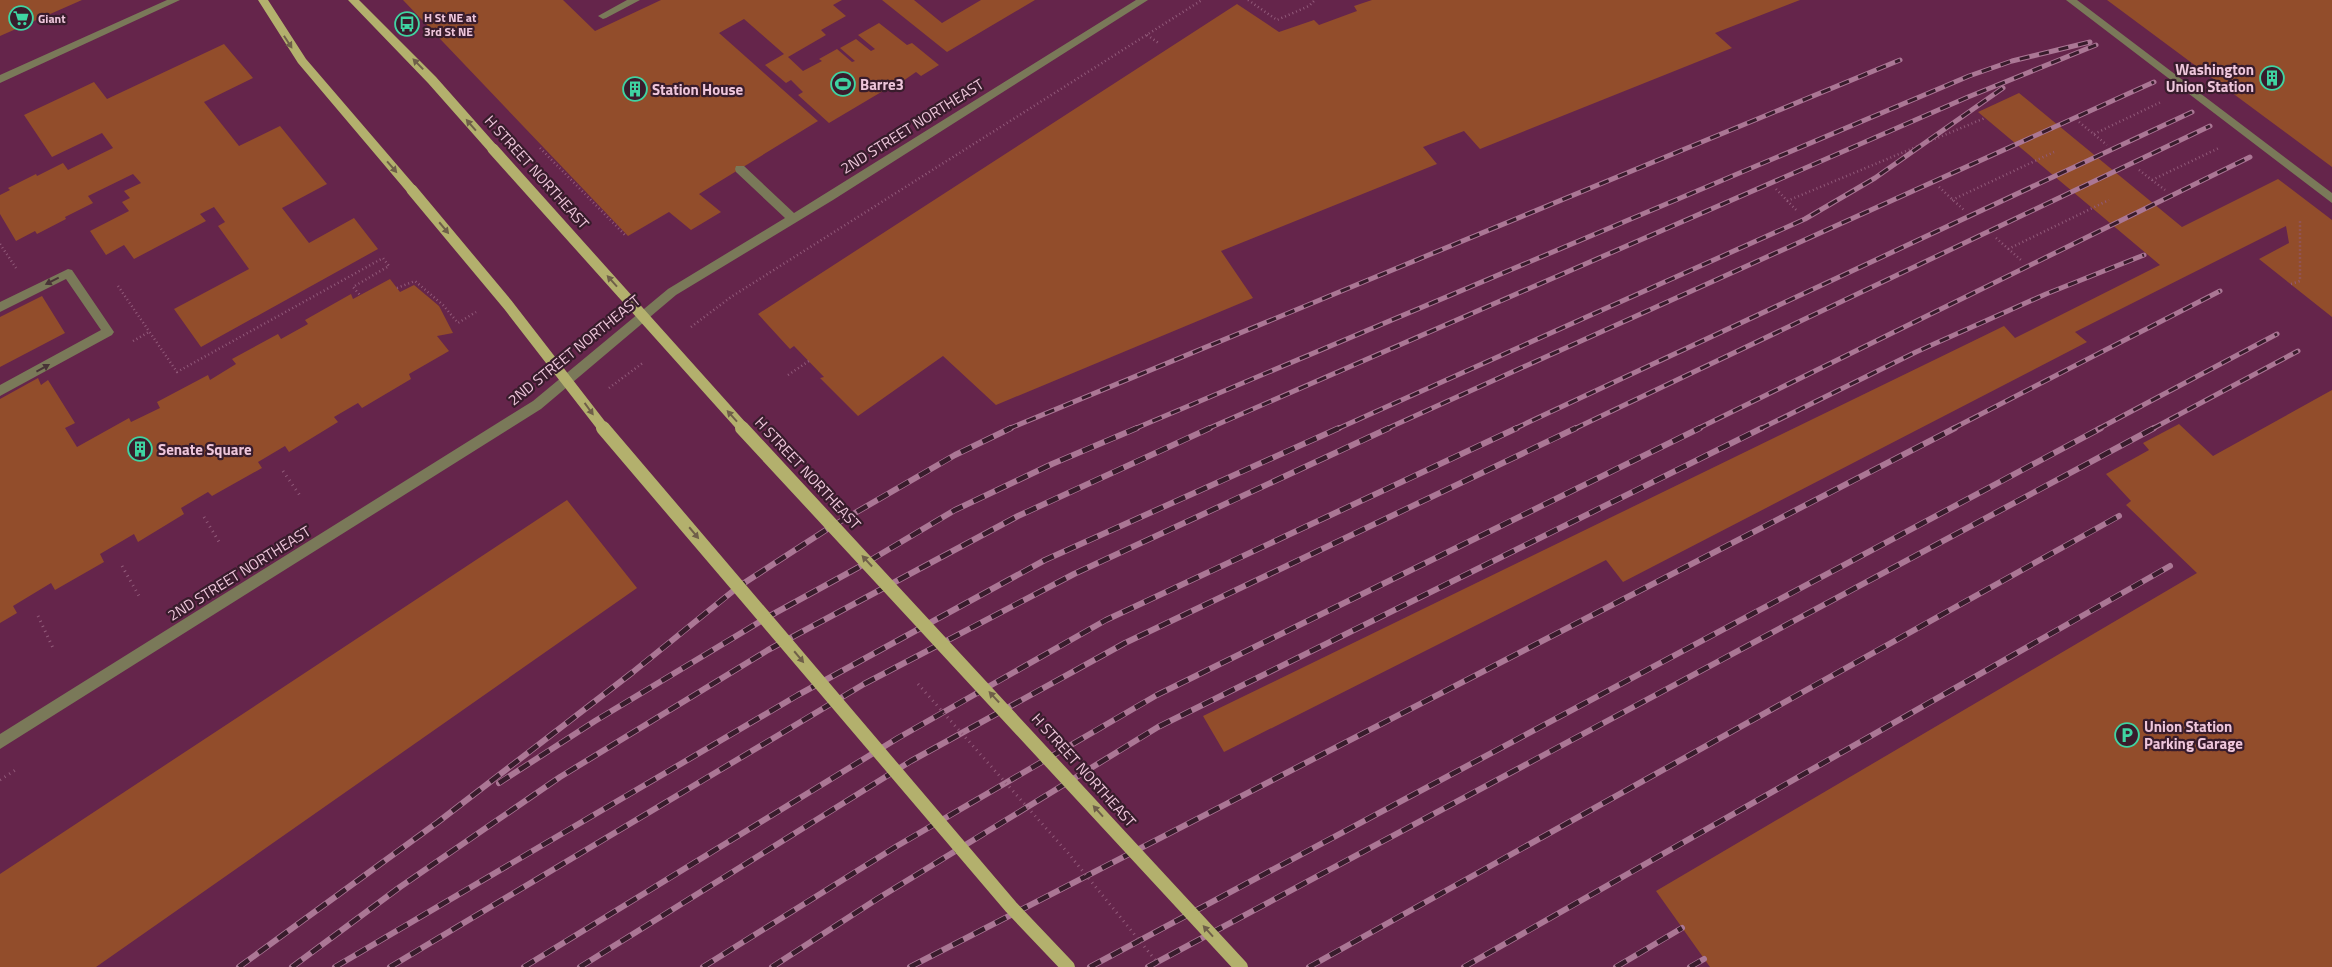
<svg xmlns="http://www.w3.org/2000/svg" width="2332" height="967" font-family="'Titillium Web',sans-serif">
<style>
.building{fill:#924d2b}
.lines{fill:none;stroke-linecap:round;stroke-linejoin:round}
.path-far1{stroke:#925a7a;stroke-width:2.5;stroke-dasharray:1 3;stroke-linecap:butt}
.path{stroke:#925a7a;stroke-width:3;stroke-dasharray:1 4.5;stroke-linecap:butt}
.minor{fill:#7a7959;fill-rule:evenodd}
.major{fill:#b3b06d;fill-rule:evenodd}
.rail-far1-casing{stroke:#ab7795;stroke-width:5}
.rail-casing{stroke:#ab7795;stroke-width:6}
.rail-far1{stroke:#381c2c;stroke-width:3;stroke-dasharray:10;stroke-linecap:butt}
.rail{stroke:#381c2c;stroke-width:4.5;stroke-dasharray:12;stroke-linecap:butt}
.path-bridge{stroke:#925a7a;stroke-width:3;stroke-dasharray:1 4.5;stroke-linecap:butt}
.major-bridge-far1{stroke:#b3b06d;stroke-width:11}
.major-bridge{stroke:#b3b06d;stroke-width:14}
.oneway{fill:#6f5f49}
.oneway2{fill:#483337}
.labels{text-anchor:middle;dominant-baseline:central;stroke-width:4.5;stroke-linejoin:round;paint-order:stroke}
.far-poi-label{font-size:12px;font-weight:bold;fill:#eec6db;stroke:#381c2c;text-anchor:start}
.poi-label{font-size:15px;font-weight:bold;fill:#eec6db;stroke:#381c2c;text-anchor:start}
.street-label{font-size:15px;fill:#eec6db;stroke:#381c2c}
</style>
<rect width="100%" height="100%" fill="#65254b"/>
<path class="building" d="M0,0H82L0,36Z
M403,0H563L595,31L661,0H842L833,5L846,16L821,30L826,35L788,57L803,71L822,61L819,59L837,49L852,62L855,61L840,48L856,39L871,51L875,49L858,35L879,23L907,45L912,43L939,65L921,76L916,72L890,90L888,88L829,123L798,95L803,92L791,80L786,83L765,65L784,54L744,19L719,33L818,121L699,194L721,212L691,230L669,212L628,236Z
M882,0H914L942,23L981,0H1035L947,52Z
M1372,0H1800L1715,33L1732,48L1480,149L1464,131L1423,147L1437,164L1221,251L1253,298L996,405L943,356L858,416L820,378L824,377L794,346L790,349L758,314L1237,4L1279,32L1314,20L1319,25L1357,11L1354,6Z
M2107,0H2332V167L2266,118Z
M224,44L253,78L204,102L239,146L280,126L327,184L282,208L309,243L354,218L378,249L201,347L174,309L249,269L218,226L225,222L214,207L200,214L206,221L134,259L124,245L106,255L90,231L129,211L122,202L130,198L124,191L141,183L133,174L88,196L93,203L65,217L66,219L37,234L35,231L16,241L0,214V195L10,190L8,188L36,174L37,176L63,163L68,170L113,148L102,133L52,157L24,115L94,82L107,99Z
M2019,93L2182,227L2278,179L2332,220V317L2259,259L2289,243L2286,226L2075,332L2087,342L1623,582L1606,560L1224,752L1203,716L2004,326L2015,338L2160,265L1978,112Z
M390,279L400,292L414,285L439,306L453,333L437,336L449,351L409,374L411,379L362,408L358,403L334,417L338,422L289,452L285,446L258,462L262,468L212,496L208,492L181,508L184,514L138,542L134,534L100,554L104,562L55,590L51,583L13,606L17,613L0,623V399L38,378L41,385L48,380L75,423L65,428L77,447L129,418L131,422L160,408L157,402L208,375L210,380L236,364L232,359L278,334L281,339L308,324L305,320L351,294L353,299Z
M42,296L65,333L0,367V317Z
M2332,390V967H1710L1656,891L2197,573L2126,505L2131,501L2106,474L2149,450L2143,443L2179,424L2213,456Z
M567,500L637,588L96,967H0V874Z"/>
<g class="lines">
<path class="path-far1" d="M1248,0L1277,20L1309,6L1315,0
M1147,35L1160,44
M2079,122L2107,145
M2094,134L2161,102
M540,148L626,236
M2139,170L2165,190
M2152,180L2219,148
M1939,187L1965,211
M1776,189L1798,212
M1952,200L2054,152
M1787,201L1985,118
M1996,238L2021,260
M0,244L16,268
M2008,249L2109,200
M2291,284L2300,281V219
M118,286L177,372L383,258L389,266L353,287L360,295
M397,288L415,281L443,305L458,323L476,312
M691,327L731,297L1202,0
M133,341L149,332
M788,375L809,361
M609,388L644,362"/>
<path class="path" d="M283,471L301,497
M204,517L221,545
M122,566L139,596
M38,616L53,648
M0,780L17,769"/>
<path class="minor" d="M167,0H180L0,83V75Z
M627,0H640L606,18L603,19L598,16Z
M1136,0H1148L833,200L676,295L541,409L0,749V734L533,401L668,289L785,218L736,172L735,169L736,166H744L794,213Z
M2066,0H2077L2332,193V203Z
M68,269L72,270L112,329L114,332L112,335L0,396V385L101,330L66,279L0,312V302Z"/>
<path class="major" d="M258,0H268L306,59L416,187L417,190L416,193H408L298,63Z
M348,0H359L436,77L497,146V152H489L428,83Z"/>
<g class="rail-far1-casing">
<path id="rail-far1" d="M1008,429L1900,60
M1134,429L1969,76L2012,61L2090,42
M1207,429L1968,97L2096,45
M1337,429L1805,219L1875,178L2003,88
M1386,429L2154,82
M1514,429L2192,112
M1574,429L2210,126
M1697,429L2250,157
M1760,429L1916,352L2046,294L2144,255
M1952,429L2220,291
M2098,429L2277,334
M2152,429L2298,351"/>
</g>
<g class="rail-casing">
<path id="rail" d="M499,783L595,721L766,618L859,567L955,510L1052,464L1137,428
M239,967L438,822L633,672L738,587L829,528L955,455L1011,428
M292,967L400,887L560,777L768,650L1018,516L1210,428
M335,967L798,695L1045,560L1339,428
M390,967L864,684L1074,574L1389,428
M524,967L898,738L1106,620L1517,428
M580,967L911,761L1125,643L1576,428
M703,967L897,846L1157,695L1700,428
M772,967L877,899L1158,727L1762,428
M910,967L1955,428
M1090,967L2101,428
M1148,967L2154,428
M1309,967L2119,516
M1464,967L2170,566
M1616,967L1682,928
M1690,967L1704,959"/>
</g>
<use href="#rail-far1" class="rail-far1"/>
<use href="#rail" class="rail"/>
<path class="path-bridge" d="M918,684L1068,853L1161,967"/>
<path class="major-bridge-far1" d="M493,149L744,429
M412,190L508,305L604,429"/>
<path class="major-bridge" d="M603,428L1011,907L1068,967
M742,428L1241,967"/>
</g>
<defs><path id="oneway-solid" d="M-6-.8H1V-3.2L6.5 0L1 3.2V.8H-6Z" transform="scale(1.25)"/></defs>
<g class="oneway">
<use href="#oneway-solid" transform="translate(288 42) rotate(57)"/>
<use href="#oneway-solid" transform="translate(418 64) rotate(-134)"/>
<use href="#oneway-solid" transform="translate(471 125) rotate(-131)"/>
<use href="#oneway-solid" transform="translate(392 167) rotate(49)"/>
<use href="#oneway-solid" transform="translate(444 228) rotate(50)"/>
<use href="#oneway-solid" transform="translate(612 281) rotate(-132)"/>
<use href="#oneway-solid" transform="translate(589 409) rotate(54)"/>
<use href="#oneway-solid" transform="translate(732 416) rotate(-132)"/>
<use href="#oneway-solid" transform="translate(694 533) rotate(50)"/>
<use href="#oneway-solid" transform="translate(867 561) rotate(-133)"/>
<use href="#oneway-solid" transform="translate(799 657) rotate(50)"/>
<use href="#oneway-solid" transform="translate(994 697) rotate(-133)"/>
<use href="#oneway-solid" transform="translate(1098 811) rotate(-132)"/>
<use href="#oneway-solid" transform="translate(1208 931) rotate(-132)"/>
</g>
<g class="oneway2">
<use href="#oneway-solid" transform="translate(52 281) rotate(153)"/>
<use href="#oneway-solid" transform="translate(43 368) rotate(-29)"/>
</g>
<defs>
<g id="supermarket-ring" transform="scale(1.25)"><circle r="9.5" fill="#381c2c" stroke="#3fd4a2" stroke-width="1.5"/><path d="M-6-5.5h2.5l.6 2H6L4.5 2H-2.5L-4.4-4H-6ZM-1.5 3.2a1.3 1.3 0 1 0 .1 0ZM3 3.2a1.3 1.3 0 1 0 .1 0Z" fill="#3fd4a2"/></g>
<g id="bus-ring" transform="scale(1.25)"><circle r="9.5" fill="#381c2c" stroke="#3fd4a2" stroke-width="1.5"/><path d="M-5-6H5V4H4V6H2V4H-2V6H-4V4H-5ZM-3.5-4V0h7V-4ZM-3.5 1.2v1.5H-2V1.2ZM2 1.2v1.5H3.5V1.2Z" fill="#3fd4a2"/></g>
<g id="building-ring" transform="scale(1.25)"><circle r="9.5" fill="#381c2c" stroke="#3fd4a2" stroke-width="1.5"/><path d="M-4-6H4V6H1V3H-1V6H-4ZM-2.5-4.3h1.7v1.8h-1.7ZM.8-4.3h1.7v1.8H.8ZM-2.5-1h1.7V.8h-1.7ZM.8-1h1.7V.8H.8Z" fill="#3fd4a2"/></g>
<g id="stadium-ring" transform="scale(1.25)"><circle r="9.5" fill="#381c2c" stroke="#3fd4a2" stroke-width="1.5"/><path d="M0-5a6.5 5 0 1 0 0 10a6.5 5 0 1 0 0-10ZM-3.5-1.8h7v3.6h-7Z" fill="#3fd4a2"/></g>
<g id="parking-ring" transform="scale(1.25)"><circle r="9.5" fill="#381c2c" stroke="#3fd4a2" stroke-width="1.5"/><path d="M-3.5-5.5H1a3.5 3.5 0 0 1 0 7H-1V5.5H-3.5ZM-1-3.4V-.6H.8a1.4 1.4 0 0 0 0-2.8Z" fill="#3fd4a2"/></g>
</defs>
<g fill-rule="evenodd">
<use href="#supermarket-ring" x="21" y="18"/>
<use href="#bus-ring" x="407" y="24"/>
<use href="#building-ring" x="2272" y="78"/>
<use href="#stadium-ring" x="843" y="84"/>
<use href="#building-ring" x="635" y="89"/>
<use href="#building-ring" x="140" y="449"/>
<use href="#parking-ring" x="2127" y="735"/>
</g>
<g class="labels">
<g class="far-poi-label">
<text x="424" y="17">H St NE at<tspan x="424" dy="14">3rd St NE</tspan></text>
<text x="38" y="18">Giant</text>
</g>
<g class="poi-label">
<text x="2254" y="69" text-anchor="end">Washington<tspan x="2254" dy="17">Union Station</tspan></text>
<text x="860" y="84">Barre3</text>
<text x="652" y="89">Station House</text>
<text x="158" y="449">Senate Square</text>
<text x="2144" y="726">Union Station<tspan x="2144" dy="17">Parking Garage</tspan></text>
</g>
<g class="street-label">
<text transform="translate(912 126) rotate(-32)">2ND STREET NORTHEAST</text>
<text transform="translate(537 172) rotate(48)">H STREET NORTHEAST</text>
<text transform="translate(574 350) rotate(-39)">2ND STREET NORTHEAST</text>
<text transform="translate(808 473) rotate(47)">H STREET NORTHEAST</text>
<text transform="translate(239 573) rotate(-32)">2ND STREET NORTHEAST</text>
<text transform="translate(1084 770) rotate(48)">H STREET NORTHEAST</text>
</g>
</g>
</svg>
